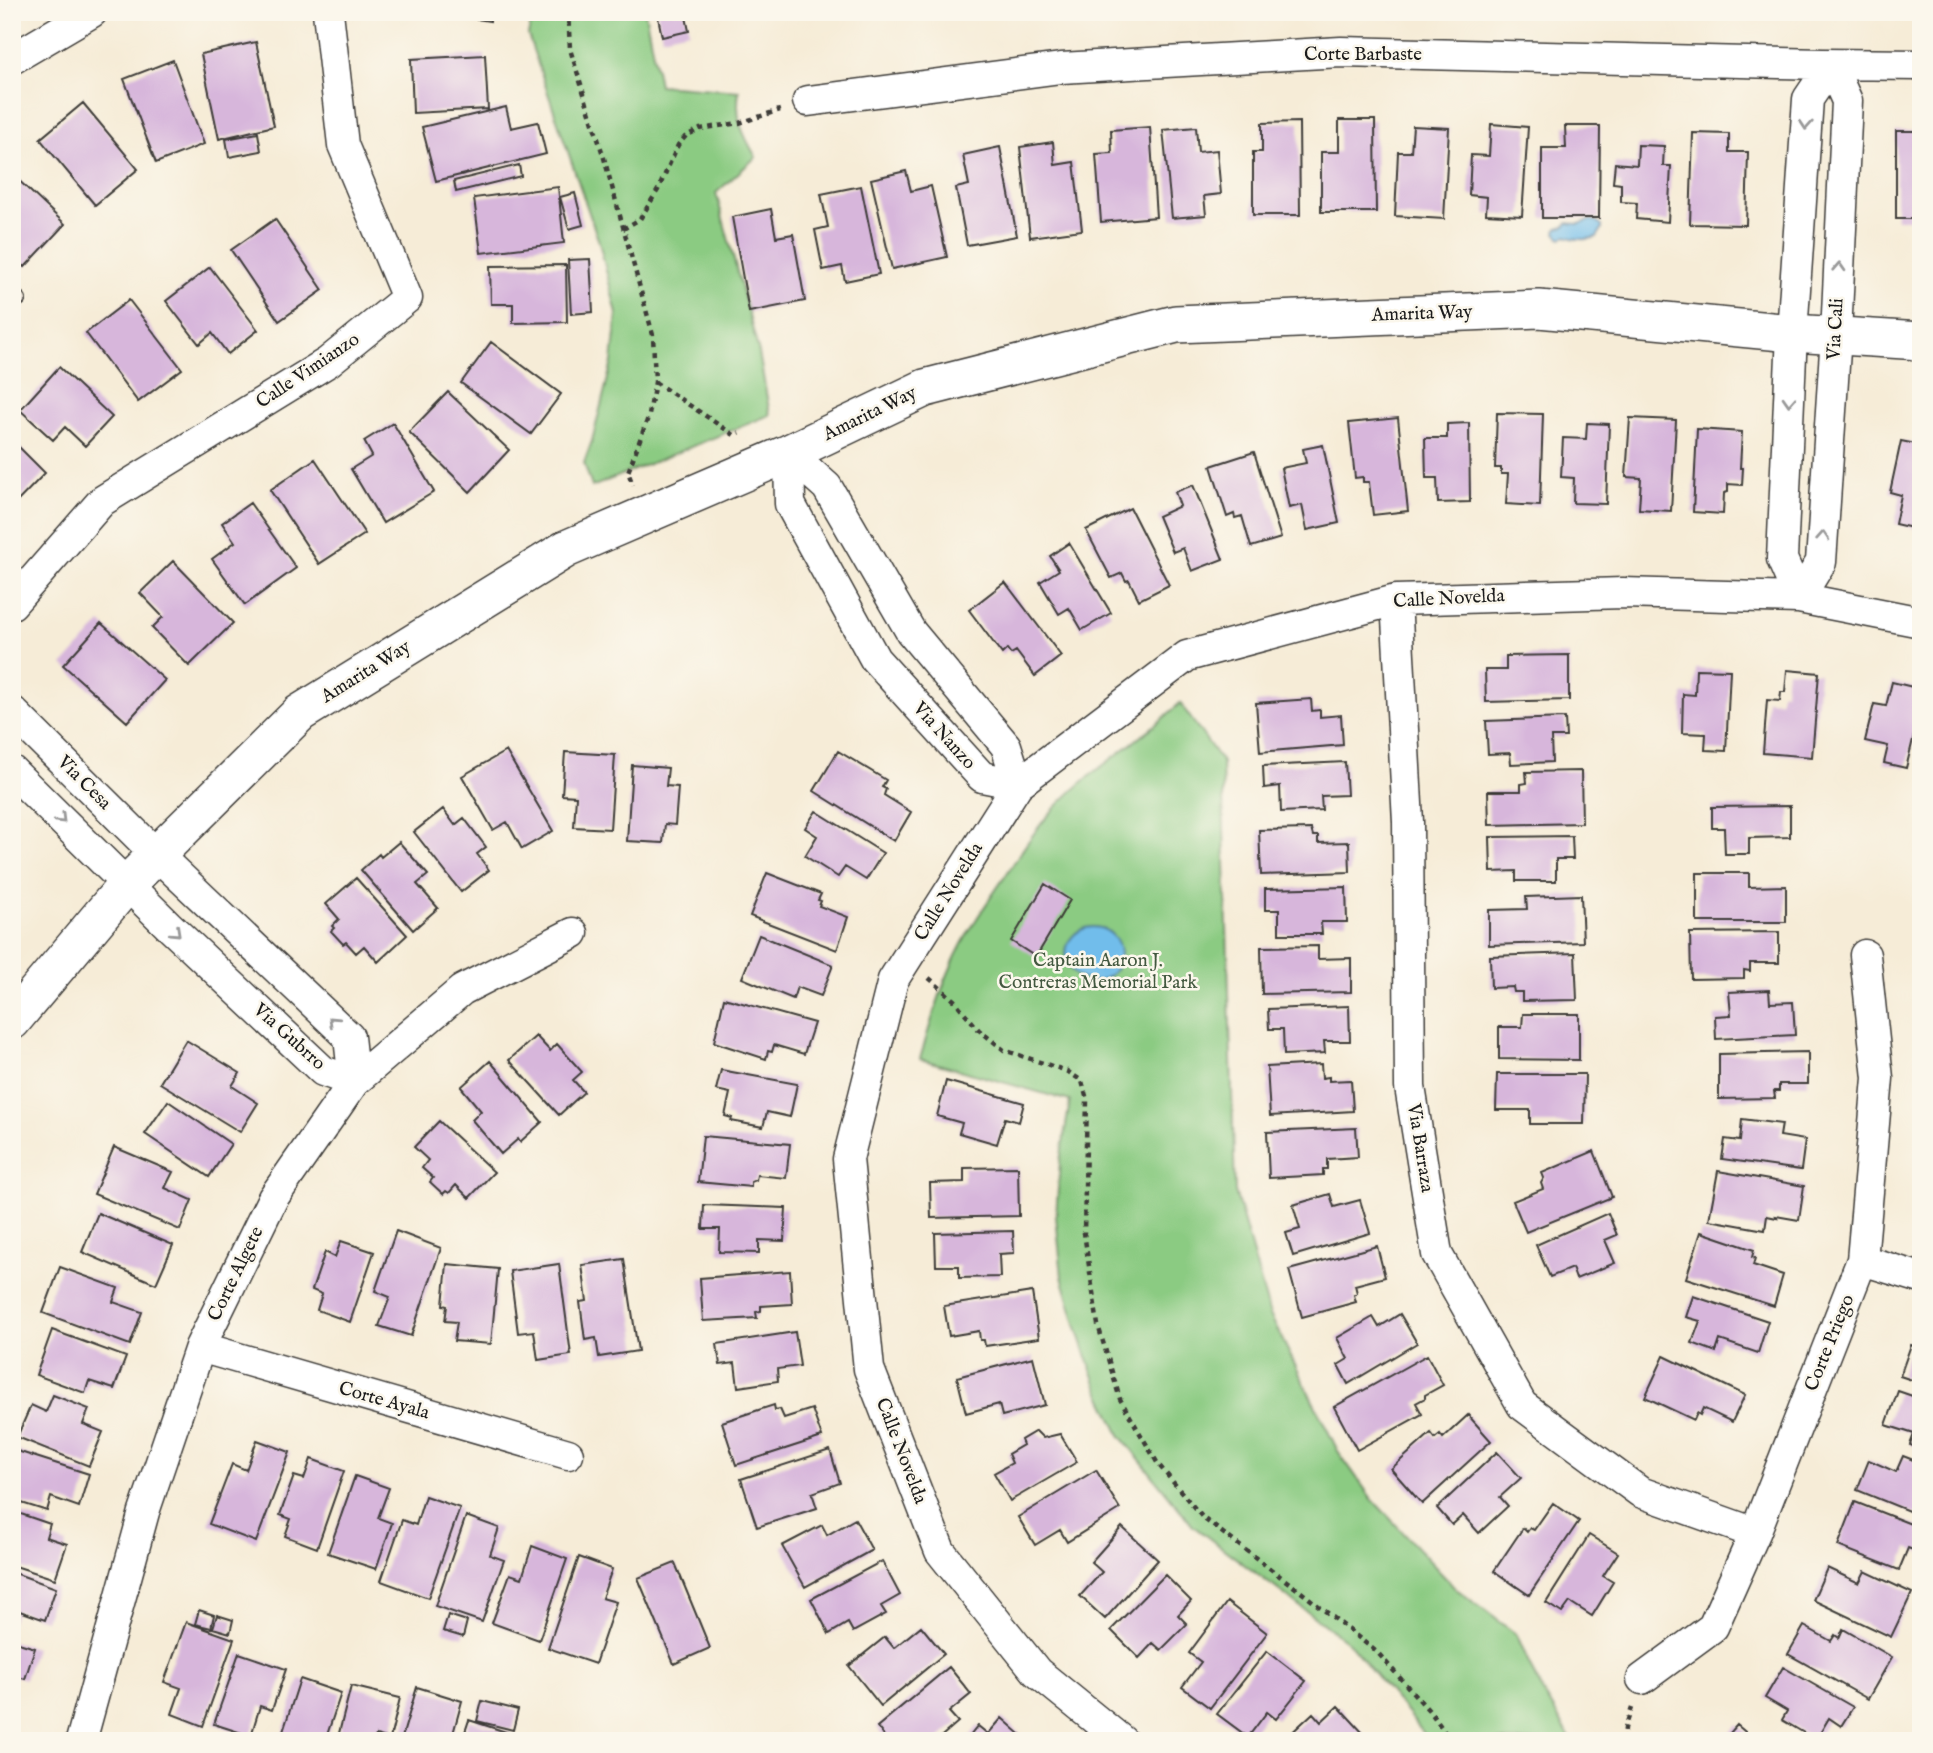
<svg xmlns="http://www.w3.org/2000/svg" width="1933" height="1753" font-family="'IM FELL English',serif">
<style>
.green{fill:#8bcb82;stroke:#54744f;stroke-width:2}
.water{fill:#71bdeb;stroke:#466c84;stroke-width:2}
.building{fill:#d7b6db}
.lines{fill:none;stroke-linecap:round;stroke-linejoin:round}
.minor-casing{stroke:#3d3b38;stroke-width:33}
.tertiary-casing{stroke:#3d3b38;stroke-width:40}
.path{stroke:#3d3b38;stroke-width:4.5;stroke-dasharray:5 5;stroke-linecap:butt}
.minor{stroke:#fff;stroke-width:30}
.tertiary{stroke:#fff;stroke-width:37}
.oneway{stroke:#999}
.labels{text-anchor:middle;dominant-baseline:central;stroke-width:5;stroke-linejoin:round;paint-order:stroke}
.street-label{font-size:19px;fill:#1c1c1c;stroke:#fbf7ec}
.park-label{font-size:19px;fill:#435940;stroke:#fbf7ec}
</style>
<rect width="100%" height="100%" fill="#fbf7ec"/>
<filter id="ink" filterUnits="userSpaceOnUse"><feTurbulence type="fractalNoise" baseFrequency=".0143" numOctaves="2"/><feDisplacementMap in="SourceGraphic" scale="14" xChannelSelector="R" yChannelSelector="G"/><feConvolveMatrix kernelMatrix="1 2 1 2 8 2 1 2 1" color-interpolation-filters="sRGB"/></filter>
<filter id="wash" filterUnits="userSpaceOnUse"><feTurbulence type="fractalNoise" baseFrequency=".00686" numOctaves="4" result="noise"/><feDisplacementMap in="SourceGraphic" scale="28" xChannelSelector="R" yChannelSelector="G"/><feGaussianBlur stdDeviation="1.57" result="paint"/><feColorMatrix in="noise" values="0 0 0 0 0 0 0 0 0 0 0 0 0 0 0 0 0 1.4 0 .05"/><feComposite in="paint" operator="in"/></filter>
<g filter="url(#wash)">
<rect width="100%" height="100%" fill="#f6ecd7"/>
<path class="green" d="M533,12H645L659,85L739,91C735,119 742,133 756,157L716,193L759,353L770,415L592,487L584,463L592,441L612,362L617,314L599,242L528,35Z
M1180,703L1222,762L1235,1191L1270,1315L1338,1451L1372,1499L1454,1587L1517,1635L1537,1682L1572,1741H1430L1350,1644L1193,1526L1120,1435L1097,1386L1079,1334L1062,1277L1056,1216L1060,1161L1070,1101L920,1059C929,1028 938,996 951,967C965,934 986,904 1006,875C1021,852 1037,826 1057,806C1094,767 1142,740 1180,703Z"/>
<path class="water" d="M1591,220L1596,221L1602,225V229L1597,237C1588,240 1575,240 1566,236L1561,238L1556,233L1557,228L1565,226L1568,223L1579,224Z
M1066 954a27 27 0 1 1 54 0a27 27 0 1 1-54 0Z"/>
<g id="blocks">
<path class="building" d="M445,12H491L490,21L445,14Z
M657,12H685L689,31L662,37Z
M256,42L274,126L219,139L201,54Z
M485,55L488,109L413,113L411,59Z
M173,60L204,144L156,163L124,79Z
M83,103L138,169L95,205L40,139Z
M506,107L511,128L538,122L546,154L436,181L422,127Z
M1339,120H1375L1376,212H1321V152H1339Z
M1299,122L1300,215H1253V152H1262V123Z
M1491,124L1528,127L1522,216L1486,214L1487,197L1469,195L1471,155L1489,156Z
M1413,126L1449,128L1444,219L1395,216L1398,152H1411Z
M1565,126H1600L1599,218H1542V148H1566Z
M1150,127L1156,217L1101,222L1096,154L1112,153L1111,130Z
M1196,127L1198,152L1217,150L1221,194L1204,196L1206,215L1172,218L1163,130Z
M1896,131H1921V219H1896Z
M258,133L261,151L229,157L226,139Z
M1693,133L1729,134V152H1748L1746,225L1690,224Z
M1053,142L1055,165L1074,162L1082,230L1030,237L1020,147Z
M1638,145L1664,146L1663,166H1671L1668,222L1636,219L1637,203L1621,202V184L1613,183L1615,163L1637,165Z
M1000,147L1017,236L967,245L956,188L969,185L963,155Z
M519,165L521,176L456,192L454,181Z
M906,171L911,191L931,186L947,257L892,269L871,179Z
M12,174L65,224L25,267L12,256Z
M861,186L879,274L845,281L842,266L823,270L815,230L828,227L821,194Z
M558,187L564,243L481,253L474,198Z
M575,193L583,225L569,229L560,197Z
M771,209L776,237L793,234L805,301L749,312L732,217Z
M275,219L323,290L279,321L231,250Z
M590,259L593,312L571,314L568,260Z
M566,265L567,322L513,323V304H491L490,266Z
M210,267L258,330L228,354L212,333L199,344L166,301Z
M12 299a7 7 0 1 1 14 0a7 7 0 1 1-14 0Z
M129,300L182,369L138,402L86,333Z
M491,342L561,394L531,434L461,383Z
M59,367L112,417L85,446L65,427L53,440L20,410Z
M448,392L509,450L470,492L409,432Z
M1497,413L1543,414L1540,506L1506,504L1508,474H1501V468H1495Z
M1398,418L1408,511L1373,515L1369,482H1363V477L1355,478L1349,423Z
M1630,418L1676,420L1671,511L1639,509L1641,478L1626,477Z
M393,423L434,492L383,523L351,469L372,456L364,441Z
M1469,423L1470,502L1438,503L1437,478H1426L1425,438H1447V424Z
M1587,423L1609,424L1606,504L1573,503L1574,478L1561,477L1563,438L1586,439Z
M1697,429L1742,432L1740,468H1743L1742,485L1728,484V492L1724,493L1723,514L1693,512Z
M12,440L45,473L12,507Z
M1901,441L1921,445V530L1895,524L1901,495L1890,492Z
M1323,445L1339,523L1307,530L1302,505L1289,508L1281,468L1306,463L1303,449Z
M1254,452L1281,538L1251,547L1242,516L1235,518L1234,514L1227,517L1211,466Z
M315,459L365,534L319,564L270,490Z
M1193,485L1223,559L1192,571L1183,548L1173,552L1158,516L1180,506L1175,492Z
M250,503L296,568L245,605L212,559L235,542L222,523Z
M1130,508L1169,585L1139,600L1129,580L1126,581L1122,573L1111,578L1086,530Z
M1069,543L1111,613L1082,630L1069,608L1059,614L1040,582L1059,570L1050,556Z
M173,561L233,623L189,666L152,628L163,617L140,593Z
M1005,582L1061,656L1035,676L1016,651L1011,654L1007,649L1002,654L969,610Z
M101,623L165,680L127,722L63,665Z
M1569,655V700L1486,702L1485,670H1506V656Z
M1696,669L1730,670L1726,751L1705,750L1706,734L1682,733L1683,694L1695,695Z
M1787,670L1819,673L1812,757L1763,753L1767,700L1780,701L1781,692H1785Z
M1892,682L1921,689V707L1906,768L1884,763L1888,746L1865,741L1874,704L1886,706Z
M1311,699L1312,711L1320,710V717L1341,715L1343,745L1260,752L1256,703Z
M1565,718L1566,737H1551L1552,762L1511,764L1510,753L1488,754L1486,721Z
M506,751L553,831L522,849L507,822L493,830L462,776Z
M838,751L886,780L882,787L886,789L884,795L911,812L894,841L814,791Z
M565,752L615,755L610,829L574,827L576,796L562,795Z
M1345,762L1347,795L1321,796L1322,810L1281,812L1280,786L1264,788L1263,766Z
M632,765L668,768L666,786L678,787L675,825L665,824L663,843L627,841Z
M1581,771L1582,823L1489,825L1488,791H1521V784L1527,783L1526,772Z
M1790,806V837L1749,838V854H1725L1724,828H1712V807Z
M443,809L455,825L464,818L486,847L477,854L489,870L461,892L414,832Z
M816,811L883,853L866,880L845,867L838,877L805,856L817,836L805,828Z
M1311,829L1313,836H1318V843L1349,842L1350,872L1261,875L1259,830Z
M1572,836L1573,859H1556V881H1516V871L1491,872L1490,837Z
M399,842L428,875L417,884L438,908L413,930L361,870L379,854L381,857Z
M767,873L821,894L818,900L821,901L819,906L848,917L837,950L750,916Z
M1697,873H1749V887L1786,886V922H1697Z
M356,878L407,935L378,962L364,946L356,953L346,942L343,944L331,931L334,928L332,926L339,919L326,904Z
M1045,884L1070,900L1036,957L1011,941Z
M1346,887L1347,922H1321L1322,934H1279V910H1265V889Z
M1581,895L1583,942L1489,945V910L1527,909L1526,897Z
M1779,932V963H1750V971L1744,970V978L1691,979L1690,933Z
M759,935L833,965L821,996L797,987L793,999L742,978Z
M1318,946V959L1351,958V992L1262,994L1261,947Z
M1575,953L1577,1000L1522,1001V992H1514L1513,987L1491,988L1490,956Z
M1769,990L1770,1003L1793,1002L1795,1035L1716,1039L1715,1016L1731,1015L1729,992Z
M724,998L814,1023L804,1054L774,1045L772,1052L768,1051L766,1059L714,1042Z
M1349,1006L1350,1041H1324L1325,1053L1284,1055L1283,1029H1269L1268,1009Z
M1523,1014H1579V1060L1499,1059V1027H1522Z
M536,1036L550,1051L557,1044L582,1072L573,1080L584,1092L559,1115L509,1060Z
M186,1040L240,1073L232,1086L258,1103L240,1132L160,1083Z
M1808,1052V1084H1779V1091H1774L1775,1098L1719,1099V1054Z
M490,1061L542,1122L520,1142L518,1139L501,1154L472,1120L481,1111L461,1087Z
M1321,1064L1322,1078L1329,1077V1081L1351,1080L1353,1111L1270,1116L1267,1067Z
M721,1070L797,1084L790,1117L767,1112L763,1127L731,1121L732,1118L725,1116L730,1093L716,1090Z
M1497,1074H1585L1584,1124H1530V1110H1496Z
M946,1081L1024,1103L1019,1122L1005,1118L997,1144L959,1133L962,1123L937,1116Z
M168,1101L231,1144L209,1177L145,1134Z
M1742,1119L1782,1124L1780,1136L1805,1140L1801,1170L1722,1159L1725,1139L1740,1141Z
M439,1121L494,1172L469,1198L456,1185L449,1193L446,1191L443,1194L430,1182L433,1178L422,1168L428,1160L414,1147Z
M1356,1128L1358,1157L1327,1159V1169H1323V1175L1269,1178L1267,1132Z
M703,1136L790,1144L786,1178L757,1175L756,1180L751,1182V1187L698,1182Z
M114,1147L173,1172L165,1188L192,1200L180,1230L94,1194Z
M1594,1151L1612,1197L1526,1232L1513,1201L1543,1189L1541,1183L1544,1178L1542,1173Z
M1018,1167L1019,1216L931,1218L930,1183L964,1182V1168Z
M1718,1171L1804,1186L1799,1220L1776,1216L1777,1218L1767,1216L1765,1230L1709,1220Z
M1330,1194L1334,1207L1360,1200L1370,1233L1293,1256L1286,1233L1300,1229L1293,1205Z
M704,1205L786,1208L784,1241L759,1240V1253L719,1252L720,1229H703Z
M98,1213L173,1245L156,1284L82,1252Z
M1608,1213L1617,1235L1605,1240L1615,1263L1576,1279L1572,1268L1550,1277L1536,1245Z
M396,1231L441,1248L411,1336L379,1326L390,1297L375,1291Z
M1013,1231L1014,1253L999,1254L1000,1277L959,1278V1266H936L935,1233Z
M1701,1232L1754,1250L1752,1257L1755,1258L1753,1265L1783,1275L1774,1306L1686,1278Z
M341,1241L374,1252L350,1322L317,1310L322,1294L312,1290L325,1252L335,1257Z
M1377,1246L1385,1277L1355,1285L1357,1293L1354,1295L1356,1302L1302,1317L1289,1270Z
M624,1259L638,1351L599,1357L596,1338L585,1340L580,1302L587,1301L582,1265Z
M447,1264L498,1269L491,1344L454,1341L457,1322L445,1321L447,1306L443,1305Z
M559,1264L571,1355L538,1360L534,1331L518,1333L510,1271Z
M60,1267L118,1288L113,1302L142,1312L130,1345L43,1313Z
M790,1271L792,1304L761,1306V1311L756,1312L757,1318L703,1321L700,1278Z
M1032,1292L1039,1338L985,1346L984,1340H980L979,1331L949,1336L944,1306Z
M1693,1296L1768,1321L1758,1353L1720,1340L1716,1352L1692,1343L1700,1321L1686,1317Z
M1400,1314L1417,1343L1348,1384L1338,1365L1348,1359L1337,1338L1373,1317L1379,1327Z
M52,1330L126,1357L114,1389L89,1381L85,1393L36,1375Z
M795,1332L800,1366L777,1369L778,1381L738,1387L735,1363L720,1365L717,1344Z
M1911,1345L1921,1349V1383L1900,1376Z
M1427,1355L1443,1385L1425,1395V1398L1416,1403L1422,1414L1357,1450L1334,1407Z
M1664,1356L1745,1395L1732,1422L1703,1408L1700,1415L1697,1413L1694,1420L1645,1397Z
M1033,1357L1045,1405L1002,1416L999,1404L966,1413L957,1377Z
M1898,1391L1921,1399V1449L1910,1445L1914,1434L1886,1425Z
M53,1395L89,1409L83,1424L103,1432L89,1466L17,1437L31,1405L46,1412Z
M774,1405L775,1410L780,1409L784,1418L812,1409L822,1437L736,1465L722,1422Z
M1468,1415L1491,1441L1422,1504L1391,1469L1431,1433L1435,1438L1440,1434L1443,1438Z
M1036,1431L1043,1438L1060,1434L1077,1462L1010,1501L994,1473L1012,1463L1008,1454L1023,1445L1021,1440Z
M257,1440L290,1452L256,1542L209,1524L232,1464L246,1470Z
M14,1450L89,1474L79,1507L51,1497L47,1511L12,1500V1456Z
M830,1450L840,1483L812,1493L817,1508L757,1527L741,1479Z
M1497,1452L1521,1478L1500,1497L1508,1506L1479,1533L1463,1515L1452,1525L1437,1508Z
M1903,1456L1921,1463V1516L1857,1490L1869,1460L1896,1472Z
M311,1459L344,1471L317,1548L285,1536L291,1519L280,1515L294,1476L304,1479Z
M1096,1470L1120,1509L1067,1542L1060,1530L1035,1545L1018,1517Z
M355,1476L389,1488L378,1518L392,1523L376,1569L328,1553Z
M425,1496L460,1508L428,1598L381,1581L402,1520L416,1525Z
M1855,1502L1921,1528V1553L1908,1548L1899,1570L1838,1546Z
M1553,1503L1579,1521L1529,1595L1494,1571L1523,1528L1527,1532L1530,1528L1534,1530Z
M15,1512L50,1524L46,1537L67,1544L55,1579L12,1565V1520Z
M466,1516L499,1528L490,1555L504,1560L482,1622L435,1606Z
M855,1519L872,1550L805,1587L782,1546L822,1525L827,1535Z
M1122,1527L1158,1560L1105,1619L1080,1596L1102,1572L1091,1562Z
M1589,1535L1618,1553L1603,1576L1613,1582L1592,1616L1570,1602L1562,1613L1546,1603Z
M532,1546L567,1559L539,1640L492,1623L510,1574L522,1578Z
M579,1557L612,1569L602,1598L616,1602L595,1664L548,1648Z
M882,1561L900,1595L881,1606L886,1614L853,1632L848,1623L829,1634L811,1599Z
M675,1563L710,1648L674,1664L638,1578Z
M1827,1568L1859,1583L1865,1571L1912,1593L1891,1637L1813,1600Z
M12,1572L56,1588L45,1620L17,1610L12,1623Z
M1165,1575L1191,1601L1178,1615L1187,1624L1161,1650L1153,1643L1139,1658L1111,1630Z
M1227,1602L1267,1633L1210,1708L1182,1687L1201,1662L1189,1653Z
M199,1610L214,1615L211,1628L195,1624Z
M217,1615L233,1620L230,1633L213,1628Z
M448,1615L467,1621L463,1637L443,1631Z
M186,1622L234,1639L203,1726L172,1714L181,1688L164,1682Z
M921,1626L944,1654L881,1706L849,1666L885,1637L894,1648Z
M1804,1626L1831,1641L1835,1635L1839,1638L1843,1629L1892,1657L1868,1699L1788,1654Z
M12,1641L35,1648L25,1679L12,1675Z
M1267,1651L1306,1681L1276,1719L1267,1712L1248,1737L1217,1714Z
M239,1653L286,1669L272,1710L260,1706L251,1736L214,1724Z
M949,1667L971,1694L949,1712L958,1722L936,1741H888L877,1727Z
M1783,1667L1853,1707L1841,1726L1829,1718L1816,1740L1782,1720L1787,1711L1765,1698Z
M300,1679L341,1693L325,1741H280Z
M351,1686L400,1698L390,1739L376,1735L374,1741H337Z
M417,1687L462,1701L451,1741H401Z
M482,1701L518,1710L513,1730L477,1721Z
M1338,1706L1363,1733L1355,1741H1288L1286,1738L1313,1713L1321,1722Z
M1002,1718L1028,1741H966L978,1726L988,1734Z
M469,1720L515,1735L513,1741H462Z
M1737,1725L1756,1741H1723Z"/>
</g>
</g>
<g filter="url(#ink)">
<use href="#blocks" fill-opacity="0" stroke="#3d3b38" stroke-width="2"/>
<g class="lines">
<g class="minor-casing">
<path id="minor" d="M12,59L92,12
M808,101L1061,68L1341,52L1823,64L1921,65
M789,453L827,487L911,632L1006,746L1018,784L982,777L875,659L790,504Z
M1799,598L1782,559L1792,333L1808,99L1831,65
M1799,598L1821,562L1836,335L1847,101L1831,65
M1396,600L1408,822L1410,1087L1437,1254L1522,1405L1640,1492L1755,1533
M12,604L102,501L328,362L407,298L343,145L328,12
M12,711L156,854L349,1037L354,1082L323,1071L168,925L12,771
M1862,1260L1921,1278
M200,1347L568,1454
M1642,1679L1713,1627L1755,1533L1862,1260L1878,1078L1865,955
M81,1741L144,1512L200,1347L273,1198L354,1082L462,990L573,933
M1122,1741L1037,1672L940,1551L869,1369L848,1159L893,980L1018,784L1187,656L1396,600L1623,593L1799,598L1921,622"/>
</g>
<g class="tertiary-casing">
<path id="tertiary" d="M12,1021L127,884L300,713L566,549L789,453L925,388L1176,324L1539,309L1792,333L1921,341"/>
</g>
<path class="path" d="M568,12L570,49L604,158L653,335L655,382L649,415L628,472L633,485
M623,229L640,219L658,190L678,145L686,136L700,129L739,123L780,110
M655,382L734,435L739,433
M929,978L954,1000L979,1030L1004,1050L1067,1071L1082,1081L1087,1100L1084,1233L1098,1325L1120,1399L1158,1464L1203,1518L1305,1595L1378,1653L1432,1714L1451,1741
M1624,1741L1625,1728L1632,1708"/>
<use href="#minor" class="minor"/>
<use href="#tertiary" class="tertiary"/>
</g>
<defs><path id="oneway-chevron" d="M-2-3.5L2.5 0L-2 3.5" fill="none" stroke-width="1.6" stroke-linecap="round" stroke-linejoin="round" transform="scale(1.75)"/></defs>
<g class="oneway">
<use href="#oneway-chevron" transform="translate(1806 125) rotate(94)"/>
<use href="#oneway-chevron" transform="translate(1839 267) rotate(-87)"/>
<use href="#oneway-chevron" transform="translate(1789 401) rotate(93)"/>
<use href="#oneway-chevron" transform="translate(1823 536) rotate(-86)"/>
<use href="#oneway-chevron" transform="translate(61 819) rotate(45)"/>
<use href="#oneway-chevron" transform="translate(176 932) rotate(43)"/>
<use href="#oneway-chevron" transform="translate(333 1021) rotate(-137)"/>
</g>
</g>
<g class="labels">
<g class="street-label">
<text x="1363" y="55">Corte Barbaste</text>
<text transform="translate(1422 314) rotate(-2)">Amarita Way</text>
<text transform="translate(1836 329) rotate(-87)">Via Cali</text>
<text transform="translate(308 371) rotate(-34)">Calle Vimianzo</text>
<text transform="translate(870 414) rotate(-26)">Amarita Way</text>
<text transform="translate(1449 599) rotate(-3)">Calle Novelda</text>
<text transform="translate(366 672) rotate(-32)">Amarita Way</text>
<text transform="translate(944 736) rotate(48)">Via Nanzo</text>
<text transform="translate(84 783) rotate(45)">Via Cesa</text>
<text transform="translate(949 892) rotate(-58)">Calle Novelda</text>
<text transform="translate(289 1037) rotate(42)">Via Gubrro</text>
<text transform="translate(1420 1148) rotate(81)">Via Barraza</text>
<text transform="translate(236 1274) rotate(-64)">Corte Algete</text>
<text transform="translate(1830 1343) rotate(-68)">Corte Priego</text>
<text transform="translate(384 1401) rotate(16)">Corte Ayala</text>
<text transform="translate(901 1451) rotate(69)">Calle Novelda</text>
</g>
<g class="park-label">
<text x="1098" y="961">Captain Aaron J.<tspan x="1098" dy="22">Contreras Memorial Park</tspan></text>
</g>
</g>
<rect width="1933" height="1753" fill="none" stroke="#fbf7ec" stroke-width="42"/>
</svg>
